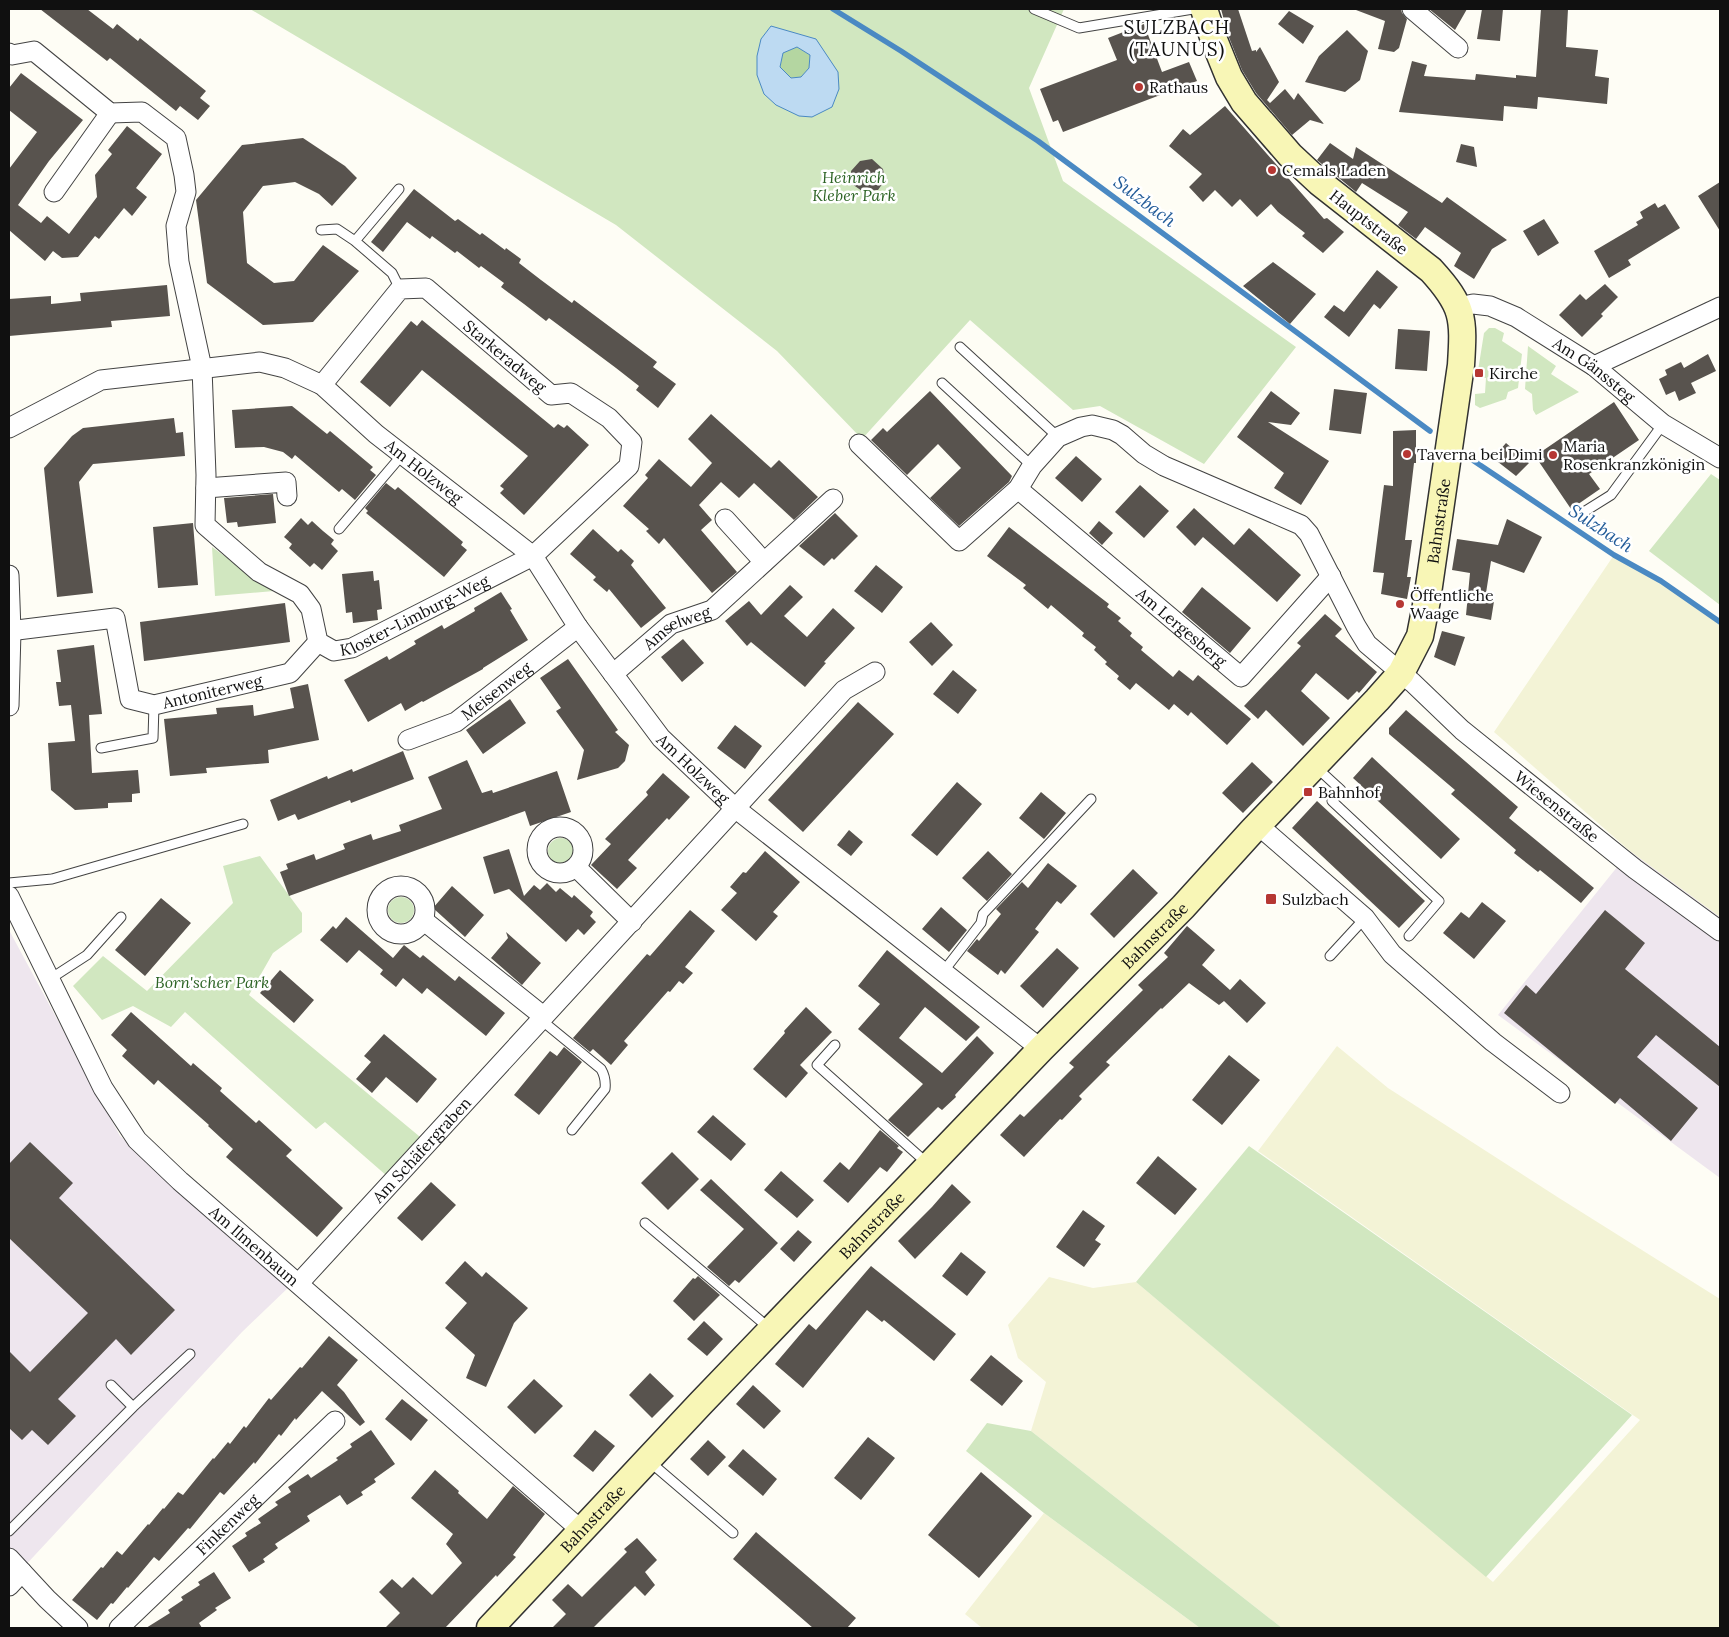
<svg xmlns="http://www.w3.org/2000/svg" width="1729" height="1637" font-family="Lora,serif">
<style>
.industrial{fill:#eee6ee}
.farmland{fill:#f3f3d6}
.green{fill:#d1e7c0}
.forest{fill:#b4d6a1}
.water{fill:#bddaf2;stroke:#4a89c3;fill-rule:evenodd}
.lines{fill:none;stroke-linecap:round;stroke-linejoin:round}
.stream{stroke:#4a89c3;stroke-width:5.5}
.building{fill:#58534e}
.lane-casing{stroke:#434343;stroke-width:11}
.street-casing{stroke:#434343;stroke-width:21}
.secondary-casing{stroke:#323232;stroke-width:29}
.lane{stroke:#fff;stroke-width:9}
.street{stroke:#fff;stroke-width:19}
.secondary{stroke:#f8f6b6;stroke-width:26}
.poi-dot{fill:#b63733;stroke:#fff;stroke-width:2}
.labels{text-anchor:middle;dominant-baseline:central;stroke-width:5;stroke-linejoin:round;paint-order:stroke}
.poi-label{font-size:16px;fill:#101010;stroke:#fff;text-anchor:start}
.park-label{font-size:16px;font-style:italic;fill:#2d6425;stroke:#fff}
.street-label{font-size:16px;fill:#101010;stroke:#fff}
.water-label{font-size:18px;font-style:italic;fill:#235c99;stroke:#fff}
.quarter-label{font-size:19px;letter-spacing:1px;fill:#101010;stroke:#fff}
</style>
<rect width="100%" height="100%" fill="#fefdf5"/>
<path class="industrial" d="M1630,851L1720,917V1178L1498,1015Z
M9,930L120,1136L291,1285L242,1332L9,1583Z"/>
<path class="farmland" d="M1614,555L1661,581L1720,622V917L1630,851L1494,732Z
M1337,1046L1388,1088L1559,1198L1720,1299V1628H1282L1031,1431L1046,1382L1018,1358L1008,1325L1049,1277L1093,1288L1136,1282L1493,1582L1640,1420L1258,1151Z
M1044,1513L1200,1628H982L965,1614Z"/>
<path class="green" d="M250,9H1064L1029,88L1063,181L1296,347L1204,464L1100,406L1073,410L970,320L862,439L777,351L616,225Z
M1489,328H1495L1504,333L1502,341L1522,354L1518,388L1508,392L1506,399L1480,408L1475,405V394L1485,393L1486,378L1477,377L1484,333Z
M1528,346L1556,366L1551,374L1579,392L1536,415L1533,410L1532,394L1525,389Z
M1711,474L1720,480V605L1649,551Z
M212,547L274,591L215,596Z
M548 851a13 13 0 1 1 26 0a13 13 0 1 1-26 0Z
M260,856L302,913V932L273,953L249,995L425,1141L387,1176L325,1122L316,1129L185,1012L171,1027L133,1006L102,1020L73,986L103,956L147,991L233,903L223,866Z
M388 910a13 13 0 1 1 26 0a13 13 0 1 1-26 0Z
M1249,1146L1632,1415L1486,1577L1136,1282Z
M987,1423L1031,1431L1282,1628H1200L1044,1513L966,1451Z"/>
<path class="forest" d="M797,47L810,55L809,68L801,77L791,78L780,67L783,53Z"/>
<path class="water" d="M771,26L816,39L838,72L839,89L832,107L812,117L799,116L776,105L764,94L757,75V56L761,39ZM797,47L810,55L809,68L801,77L791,78L780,67L783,53Z"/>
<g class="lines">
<path class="stream" d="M833,9L901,51L1038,141L1430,431
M1468,457L1614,555L1661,581L1720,622"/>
</g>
<path class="building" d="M40,9H87L113,29L117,24L138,41L140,38L206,91L200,98L210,106L198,120L180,106L176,111L110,58L107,61Z
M1221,9H1238L1252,51L1256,50V52L1260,47L1279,82L1267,100L1270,103L1285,89L1294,100L1298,93L1324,124L1310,120L1292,135L1256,93L1242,70L1228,35Z
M1356,9H1401L1402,13L1407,19L1399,48L1394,52L1378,49L1385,21L1356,10Z
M1429,9H1467L1455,30Z
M1482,9H1503L1500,41L1477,39Z
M1541,9H1568L1566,47L1598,50L1595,76L1609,78L1607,104L1538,97L1537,109L1504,106L1503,121L1399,112L1412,61L1427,65L1424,76L1475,80L1476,74L1516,78V75L1536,77Z
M1289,11L1314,26L1303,44L1278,24Z
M1144,24L1162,72L1189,62L1197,81L1063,132L1058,120L1053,122L1040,89L1117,60L1108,38Z
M1347,30L1368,51L1360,80L1345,92L1305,82L1319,56Z
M21,73L83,120L49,161L18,205L41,223L47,216L69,234L97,197L95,175L112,154L108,150L127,126L162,154L136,188L147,197L132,216L124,208L99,239L95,236L78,257L62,258L53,251L45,261L9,230V169L37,132L9,110V88Z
M1225,106L1324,219L1327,218L1344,232L1323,253L1302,236L1305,233L1278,212L1271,204L1257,217L1240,199L1232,207L1215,190L1203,202L1189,187L1202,174L1169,146L1183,129L1190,135Z
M303,138L345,166L357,178L332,206L319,194L295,182L263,186L243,212L247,263L274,283L294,281L323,245L359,271L313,322L263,325L207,283L196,200L242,145Z
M1330,143L1353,159L1356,147L1442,203L1447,197L1507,240L1492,249L1474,279L1454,266L1461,253L1425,227L1416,239L1398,225L1408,212L1362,183L1356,192L1317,160Z
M1461,144L1474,147L1477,167L1456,162Z
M872,159L883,169L885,180L878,190L862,191L852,184L851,171L860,161Z
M1720,182V231L1698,196Z
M414,189L455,221L458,219L480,235L482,233L505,250L506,248L521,259L519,263L541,280L572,303L574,300L657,362L653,367L676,384L658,408L636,390L639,386L616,368L549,318L546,321L524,304L501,287L504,283L481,266L479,268L457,251L455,253L432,236L430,239L407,222L383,252L371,242Z
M1655,203L1658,208L1665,204L1680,228L1628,260L1631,265L1609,278L1594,251L1638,225L1636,222L1643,218L1640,212Z
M1544,219L1559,243L1538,256L1523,231Z
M1273,262L1316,294L1290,324L1243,286Z
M1377,270L1398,287L1380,309L1374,304L1349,337L1324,317L1334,305L1344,312Z
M1605,284L1618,297L1601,314L1603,316L1582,337L1559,315L1580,294L1586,300Z
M167,285L170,316L111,321L112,327L9,336V299L51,296V304L81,301L80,293Z
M422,320L554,428L558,424L564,428L567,425L589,445L524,515L500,493L504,489L500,486L528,456L459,400L422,370L390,407L360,382L411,321L417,326Z
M1398,329L1430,331L1427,371L1395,369Z
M1708,354L1716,371L1691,383L1696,393L1679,401L1675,391L1666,395L1659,379L1667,375L1665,370L1681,362L1684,368Z
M1334,389L1367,393L1361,434L1329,430Z
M930,391L1012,476L1009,482L959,526L930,498L961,468L938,444L907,475L871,440L883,428L887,432Z
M1271,391L1300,413L1291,425L1268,422L1329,461L1301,505L1274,488L1284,473L1237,437Z
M1614,402L1639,440L1589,474L1600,489L1571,509L1535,456Z
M292,406L327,434L330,431L373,467L370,470L376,475L355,500L342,489L339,492L295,455L292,459L283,452L264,447L235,448L232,410Z
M711,414L771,468L779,460L818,497L794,520L754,483L739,498L721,482L699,505L712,520L701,530L737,572L712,593L664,538L659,544L646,531L649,529L623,506L648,478L645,475L659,459L691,487L712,463L688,439Z
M174,418L176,433L183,432L185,456L93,464L79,482L93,593L57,597L44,468L72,436L83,428Z
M1416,430V463H1414L1405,540H1412L1407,577H1411L1407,599L1381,594L1384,573L1373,572L1384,485L1393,486V431Z
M1506,443L1529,463L1516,476L1493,458Z
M1076,456L1102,479L1082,502L1055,478Z
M386,483L395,490L398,487L463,542L461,545L467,550L444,577L366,513L368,511L365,508Z
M1140,485L1169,511L1144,538L1115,512Z
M273,494L276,523L238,527L237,522L227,523L224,498Z
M1194,508L1234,545L1249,528L1301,575L1277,602L1203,537L1195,546L1176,527Z
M835,513L858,536L834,560L832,558L824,566L799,546Z
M301,518L308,525L312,521L323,531L334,540L331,544L338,551L322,570L314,563L310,567L289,548L292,544L284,537Z
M1507,519L1542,537L1524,573L1491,561L1486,593L1495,595L1491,620L1466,615L1470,573L1452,570L1457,539L1498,545Z
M1099,521L1113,533L1102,545L1089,533Z
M193,523L198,585L158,588L153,527Z
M1009,527L1109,604L1107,607L1121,618L1118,621L1132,633L1130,636L1143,647L1141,650L1173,677L1179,670L1193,681L1198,675L1251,719L1227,745L1191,712L1188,716L1174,704L1169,710L1136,683L1130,690L1117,679L1119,676L1105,664L1107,662L1094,650L1096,647L1082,636L1084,633L1051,605L1048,609L1023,588L1026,585L987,556Z
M593,529L618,552L621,549L634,561L631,565L666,608L641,628L609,589L607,592L593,580L596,577L570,554Z
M876,565L903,587L882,613L854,591Z
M373,571L374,581L379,580L382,609L377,610L378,620L353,623L352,612L346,613L342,574Z
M790,585L803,597L784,616L807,637L833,608L855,628L824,662L826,663L805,687L751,642L747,646L725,621L749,601L761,615Z
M1202,587L1251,628L1230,653L1182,612Z
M501,592L512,609L510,610L528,640L483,668V669L423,702L422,701L405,711L401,703L368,722L344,680L387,656L389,660L416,644L414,641L442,625L444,629L475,611L474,608Z
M285,603L290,642L144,661L140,622Z
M1325,614L1342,629L1335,636L1377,672L1359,693L1357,691L1348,700L1316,673L1301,691L1330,718L1303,746L1266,710L1258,719L1244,706L1301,646L1297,643Z
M931,622L953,645L932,666L909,642Z
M1442,631L1465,637L1455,666L1434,657Z
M683,639L704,663L682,682L661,657Z
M94,645L102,714L89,715L92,773L138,770L140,793L132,794V802L108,803V808L75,810L51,790L48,743L75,741L71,705L59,706L56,682H61L57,650Z
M568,659L618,730L615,732L629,745L625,761L618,768L577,780L584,750L556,711L561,708L540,678Z
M953,670L977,690L958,714L933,694Z
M308,684L319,740L268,750L269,763L206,768L207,773L170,776L164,719L217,714L216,708L253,705L254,716L294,708L290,688Z
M510,699L526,723L483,754L466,730Z
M858,702L894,734L803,832L768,800Z
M1406,710L1518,807L1509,818L1594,888L1581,903L1540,870L1538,872L1514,853L1516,850L1451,794L1455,790L1389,734V728Z
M735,725L762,746L745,769L717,748Z
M403,751L414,779L351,803L350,800L298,820L295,814L278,821L270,800L327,776L328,779L352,769L353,772Z
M1372,757L1460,839L1441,859L1353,778Z
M467,760L482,793L492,790L493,793L557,771L571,812L530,826L525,811L289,896L280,872L288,869L286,864L314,854L316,860L345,849L343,844L371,834L373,840L401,831L399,825L442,809L428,777Z
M1252,762L1273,782L1243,813L1222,793Z
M663,773L690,797L669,820L667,818L628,860L637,868L617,889L591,865L611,844L605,839L648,795L646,792Z
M957,782L982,804L937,856L911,835Z
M1041,792L1066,813L1044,839L1019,818Z
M1317,801L1425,901L1399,928L1292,828Z
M849,830L863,842L851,856L837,845Z
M509,849L524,896L534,885L540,890L547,883L556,892L560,888L572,898L574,895L593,912L590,916L596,922L584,935L578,929L566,942L509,889L494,894L483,857Z
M765,851L800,882L773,912L778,916L756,941L721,910L737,893L730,887L743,872L746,873Z
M988,851L1012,874L987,901L962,878Z
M1048,863L1077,886L1061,904L1057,901L1035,929L1039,932L1005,974L1001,970L998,975L967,951L977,939L979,941L1001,914L996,909L1022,882L1028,888Z
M1133,869L1158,893L1114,938L1090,914Z
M452,886L484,915L465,937L433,908Z
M161,898L191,923L145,976L115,950Z
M1482,902L1506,921L1474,959L1443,933L1461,912L1469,918Z
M941,907L967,930L949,952L922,929Z
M690,910L715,931L685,967L693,973L683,984L679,981L670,992L668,991L624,1041L628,1045L611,1065L593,1049L590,1052L573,1038L647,954L650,956Z
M1605,910L1645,943L1625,969L1720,1047V1087L1656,1035L1637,1057L1698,1108L1671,1141L1620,1098L1615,1104L1504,1013L1526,985L1536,994Z
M346,917L393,958L404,945L420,958L423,955L455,981L459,976L505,1013L486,1036L427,988L422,994L403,978L396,987L380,974L383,970L359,950L347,963L320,940L333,926L336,929Z
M1187,926L1215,950L1202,965L1230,990L1240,979L1266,1003L1247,1023L1224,1001L1219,1005L1189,983L1162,1009L1161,1008L1106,1062L1110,1065L1079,1096L1082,1099L1062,1120L1060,1119L1024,1157L1000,1135L1020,1114L1024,1117L1074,1067L1069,1063L1143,990L1138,985L1168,957L1164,953Z
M506,932L541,963L522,985L491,958L508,938Z
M1057,948L1079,968L1043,1008L1020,986Z
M887,950L980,1027L966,1041L925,1007L899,1038L942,1073L977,1036L994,1053L955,1095L956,1097L942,1110L938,1107L908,1137L888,1120L923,1084L858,1029L880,1004L858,986Z
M280,970L314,1000L294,1023L260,993Z
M806,1007L832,1032L800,1065L808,1073L786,1098L753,1069L785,1033L784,1031Z
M131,1012L191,1066L193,1063L222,1088L220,1091L256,1123L259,1120L292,1150L286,1156L343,1208L317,1237L226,1157L233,1149L208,1126L209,1125L158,1080L154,1085L122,1056L127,1050L111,1035Z
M384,1034L437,1079L417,1103L386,1077L372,1093L356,1079L371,1062L364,1056Z
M564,1047L582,1062L539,1115L514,1095L550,1051L557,1056Z
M1229,1055L1260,1080L1222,1125L1192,1100Z
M713,1115L746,1144L731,1161L697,1132Z
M880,1130L899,1146L897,1148L903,1152L887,1172L880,1167L848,1203L823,1181L840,1162L849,1170Z
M30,1142L73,1183L59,1198L175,1310L131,1355L116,1339L58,1399L76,1416L48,1445L32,1430L22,1440L9,1428V1351L30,1372L88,1313L9,1238V1164Z
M672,1152L699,1179L668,1210L641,1183Z
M1158,1156L1197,1189L1175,1215L1136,1183Z
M781,1171L814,1200L797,1218L764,1190Z
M711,1179L778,1243L739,1283L735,1280L729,1286L707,1267L744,1229L700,1190Z
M431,1182L456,1205L422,1241L397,1218Z
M952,1184L971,1202L915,1259L898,1241L932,1207Z
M1083,1210L1105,1226L1095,1240L1101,1244L1084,1267L1056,1247Z
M798,1230L812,1242L794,1262L780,1249Z
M961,1252L986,1272L967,1296L942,1276Z
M465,1261L482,1277L486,1272L528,1308L514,1323L486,1387L466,1378L475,1355L445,1328L467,1303L445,1283Z
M871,1266L956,1334L934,1361L884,1320L882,1322L867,1310L803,1388L775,1364L809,1324L816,1330Z
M698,1276L720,1295L694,1321L673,1301L693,1278L695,1279Z
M704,1321L723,1339L707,1356L687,1339Z
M329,1336L358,1360L337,1385L344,1392L365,1422L360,1426L322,1391L296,1420L295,1418L281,1436L279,1434L255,1464L254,1462L224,1495L220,1492L190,1529L188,1528L159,1561L154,1557L128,1588L127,1587L113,1604L111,1603L97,1620L72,1600L101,1567L103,1568L117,1551L122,1555L148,1524L149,1525L163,1508L164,1509L178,1492L183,1495L213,1458L214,1459L228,1442L230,1444L244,1426L246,1428L269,1398L271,1400L300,1367L302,1368Z
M991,1355L1023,1381L1002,1406L970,1380Z
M650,1373L674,1396L652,1418L629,1395Z
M534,1379L563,1406L535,1434L507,1407Z
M753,1385L781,1411L764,1429L736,1404Z
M402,1399L428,1420L411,1441L385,1419Z
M371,1430L395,1464L374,1479L376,1482L361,1492L363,1495L347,1505L340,1495L307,1516L310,1521L275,1544L278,1548L263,1559L265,1562L249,1572L232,1546L247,1536L245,1533L261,1523L258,1519L278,1505L275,1502L291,1492L288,1487L308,1474L311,1478L338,1460L336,1458L352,1447L350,1444Z
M595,1430L615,1446L593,1472L573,1456Z
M868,1437L895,1458L861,1500L834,1478Z
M708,1440L726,1457L708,1476L690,1459Z
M743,1449L777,1479L763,1496L728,1466Z
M435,1470L459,1491L458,1493L487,1519L513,1486L545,1514L513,1555L516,1557L497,1577L496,1575L445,1628H385L400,1613L379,1592L392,1579L402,1588L413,1577L432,1595L462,1563L446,1544L453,1534L411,1498Z
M981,1472L1032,1516L979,1578L928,1535Z
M756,1532L856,1618L847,1628H813L733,1559Z
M637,1538L657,1560L645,1572L655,1585L645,1596L635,1586L593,1628H552L566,1614L552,1600L568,1584L582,1597L627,1552L624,1549Z
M214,1572L231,1598L215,1608L217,1610L199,1623L202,1628H146L170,1613L168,1610L183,1600L181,1597L200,1585L198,1582Z"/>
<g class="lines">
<g class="lane-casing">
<path id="lane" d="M1034,9L1079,28L1193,9
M399,189L355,241L392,273L400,289
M321,230L337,229L355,241
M960,347L1058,437
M942,383L1032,466
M1579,515L1611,495L1663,424
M339,529L402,455
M101,748L153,738L154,705
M1317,768L1341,790L1332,801L1439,901L1409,936
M9,883L52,879L243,824
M1330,956L1365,918
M943,972L981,923L983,914L1091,799
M50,979L87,955L121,917
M540,1019L601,1069C605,1076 606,1081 605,1089L572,1130
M835,1045L817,1065L928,1164
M645,1223L769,1328
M133,1407L190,1354
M650,1462L733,1533
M9,1531L133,1407L111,1385"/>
</g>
<g class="street-casing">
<g id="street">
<path d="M1412,9L1458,48"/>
<path id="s1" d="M9,53L12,55L34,51L110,113L142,112L176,138L184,175L186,192L176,226L179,262L202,368L206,475L205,525L259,572L300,594L311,609L318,642L334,651L352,648L533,556L629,466L632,442L609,418L571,393L551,395L426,288L400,289L322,385"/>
<path d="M54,192L110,113"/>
<path id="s2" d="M1459,307L1473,304L1490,306L1516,317L1594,366L1663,424L1720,458"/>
<path d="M1594,366L1720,307"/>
<path id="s3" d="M9,428L101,380L260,362L285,368L322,385L376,434L533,556L578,627L661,738L735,808L1041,1049"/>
<path id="s4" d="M859,444L959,541L1018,489L1032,466L1058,437L1081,427L1092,425L1113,430L1122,435L1144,454L1164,466L1301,525L1309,534L1356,626L1367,644L1413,683L1462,730L1635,869L1720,931"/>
<path d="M206,488L286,482L287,496"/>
<path id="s5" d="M1018,489L1241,677L1331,576"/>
<path d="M725,519L764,562"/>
<path d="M9,575L11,631L9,706"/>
<path id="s6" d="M9,631L115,618L130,699L154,705L290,673L318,642"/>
<path id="s7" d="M613,674L671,624L712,610L833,499"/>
<path id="s8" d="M408,740L456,722L578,627"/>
<path d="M1258,825L1365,918L1392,954L1493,1042L1560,1093"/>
<circle cx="560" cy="850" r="23"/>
<path d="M576,867L632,922"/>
<circle cx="401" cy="910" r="24"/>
<path id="s9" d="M9,896L103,1088L137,1140L180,1181L582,1531"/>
<path d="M423,920L543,1016"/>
<path id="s10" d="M299,1283L844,690L875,672"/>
<path d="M9,1558L47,1599L78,1628"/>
<path d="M9,1586L22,1572"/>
<path id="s11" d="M119,1628L335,1421"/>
</g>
</g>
<g class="secondary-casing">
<g id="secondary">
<path id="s12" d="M490,1628L700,1404L1041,1049L1183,907L1252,831L1377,700L1401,673L1420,636L1427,600L1461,365C1464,318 1464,306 1431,270L1319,182L1290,155L1244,102L1229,77L1214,40L1204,9"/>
</g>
</g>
<use href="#lane" class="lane"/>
<use href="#street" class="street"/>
<use href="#secondary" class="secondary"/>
</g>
<g class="poi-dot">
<circle cx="1139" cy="87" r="5"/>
<circle cx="1272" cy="170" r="5"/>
<rect x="1474" y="368" width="10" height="10" rx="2.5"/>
<circle cx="1407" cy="454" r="5"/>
<circle cx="1553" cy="455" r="5"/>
<circle cx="1400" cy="604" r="5"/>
<rect x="1303" y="787" width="10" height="10" rx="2.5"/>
<rect x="1265" y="893" width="12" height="12" rx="2.5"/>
</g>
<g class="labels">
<g class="poi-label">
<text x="1149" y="87">Rathaus</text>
<text x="1282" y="170">Cemals Laden</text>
<text x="1489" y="373">Kirche</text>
<text x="1563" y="446">Maria<tspan x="1563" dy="18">Rosenkranzkönigin</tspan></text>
<text x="1417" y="454">Taverna bei Dimi</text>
<text x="1410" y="595">Öffentliche<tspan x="1410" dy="18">Waage</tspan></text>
<text x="1318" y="792">Bahnhof</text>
<text x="1282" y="899">Sulzbach</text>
</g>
<g class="park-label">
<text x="854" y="177">Heinrich<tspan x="854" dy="18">Kleber Park</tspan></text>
<text x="212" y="982">Born'scher Park</text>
</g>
<g class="street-label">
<text transform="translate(1369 222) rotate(38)">Hauptstraße</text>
<text transform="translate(505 356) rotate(40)">Starkeradweg</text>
<text stroke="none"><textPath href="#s2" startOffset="154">Am Gänssteg</textPath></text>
<text stroke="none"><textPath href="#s3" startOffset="464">Am Holzweg</textPath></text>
<text stroke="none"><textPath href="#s12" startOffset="1478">Bahnstraße</textPath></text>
<text stroke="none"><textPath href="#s1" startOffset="868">Kloster-Limburg-Weg</textPath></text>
<text stroke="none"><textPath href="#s5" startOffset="214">Am Lergesberg</textPath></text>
<text stroke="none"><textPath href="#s7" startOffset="80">Amselweg</textPath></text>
<text stroke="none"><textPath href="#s8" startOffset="102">Meisenweg</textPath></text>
<text stroke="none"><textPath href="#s6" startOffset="274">Antoniterweg</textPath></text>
<text stroke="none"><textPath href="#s3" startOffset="869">Am Holzweg</textPath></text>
<text stroke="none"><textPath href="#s4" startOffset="940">Wiesenstraße</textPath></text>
<text stroke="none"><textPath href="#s12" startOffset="960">Bahnstraße</textPath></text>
<text stroke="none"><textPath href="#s10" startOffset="181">Am Schäfergraben</textPath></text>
<text stroke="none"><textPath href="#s12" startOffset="555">Bahnstraße</textPath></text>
<text stroke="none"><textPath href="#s9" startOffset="434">Am Ilmenbaum</textPath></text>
<text stroke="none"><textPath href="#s12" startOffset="150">Bahnstraße</textPath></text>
<text stroke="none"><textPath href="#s11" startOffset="150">Finkenweg</textPath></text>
</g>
<g class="water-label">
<text transform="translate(1145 201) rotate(37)">Sulzbach</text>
<text transform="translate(1601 528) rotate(33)">Sulzbach</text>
</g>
<g class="quarter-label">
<text x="1177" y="27">SULZBACH<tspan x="1177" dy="22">(TAUNUS)</tspan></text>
</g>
</g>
<rect width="1729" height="1637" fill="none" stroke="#101010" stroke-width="20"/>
</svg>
